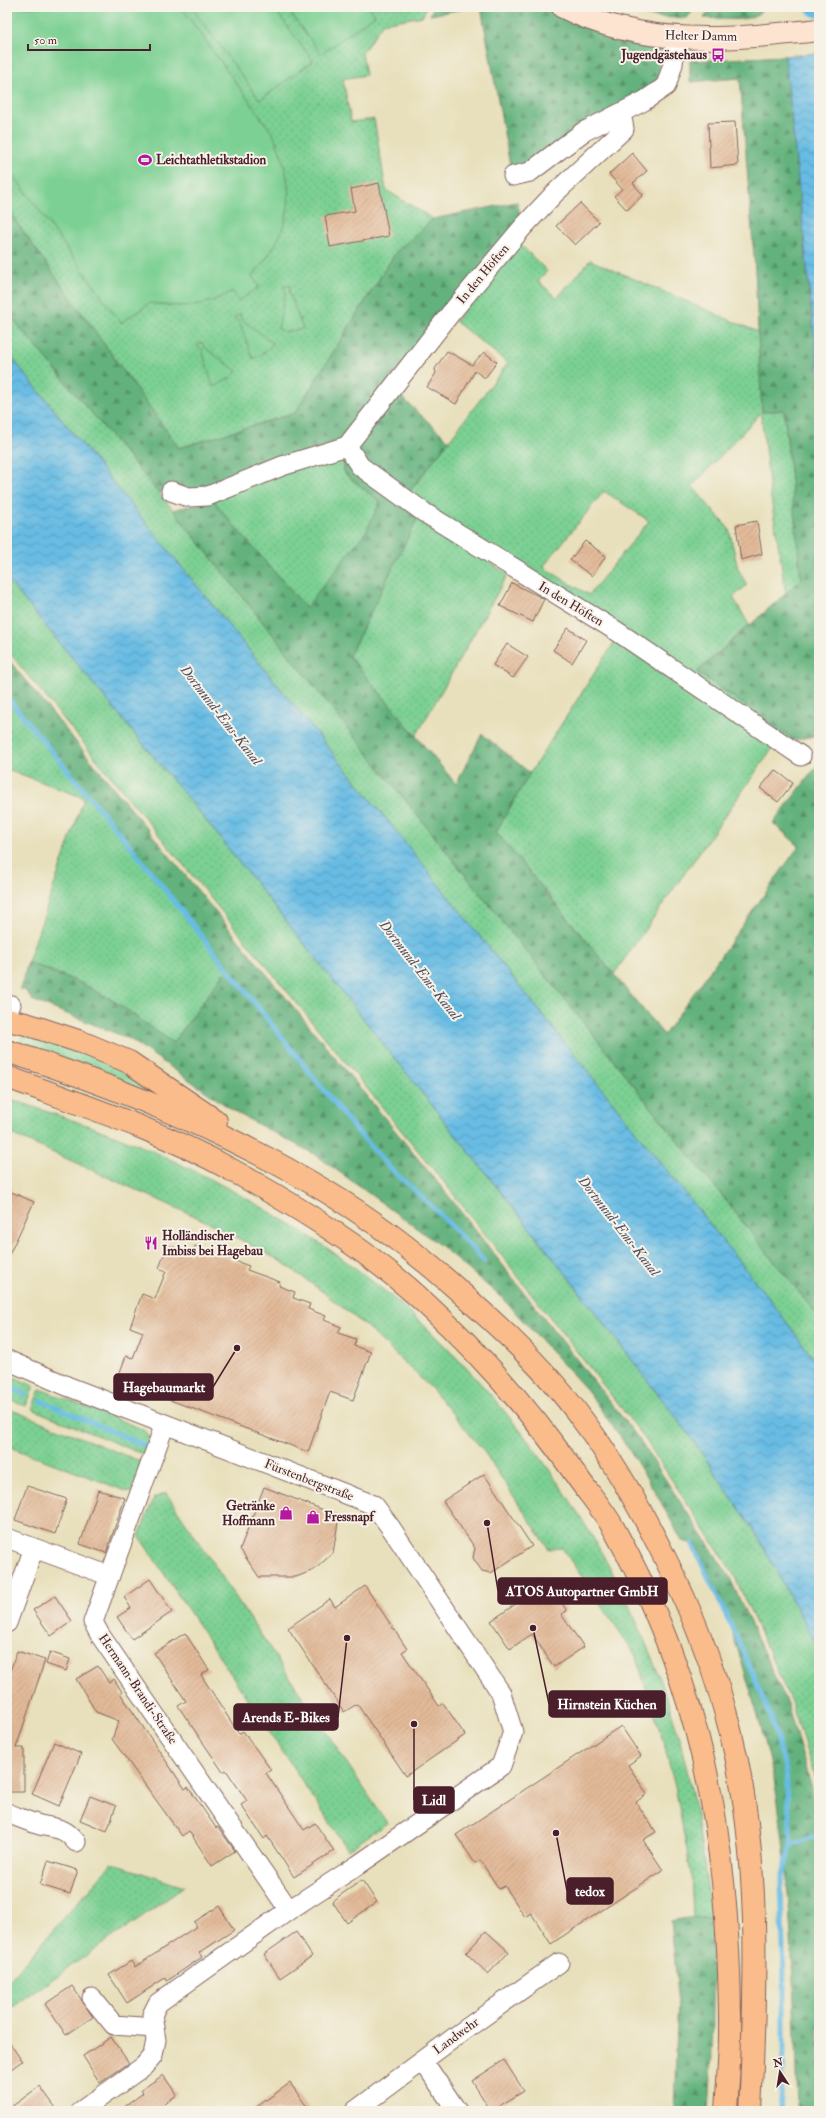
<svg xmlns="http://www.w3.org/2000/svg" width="826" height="2118" font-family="'IM FELL Double Pica',serif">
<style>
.grass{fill:url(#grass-dots);stroke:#62785f;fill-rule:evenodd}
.forest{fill:url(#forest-firs);stroke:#576854}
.pitch{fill:#7bd093;stroke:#62785f}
.water{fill:url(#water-waves);stroke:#596e88}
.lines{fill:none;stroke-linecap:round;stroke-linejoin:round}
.stream{stroke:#68bce4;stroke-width:5}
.canal{stroke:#68bce4;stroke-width:17}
.building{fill:url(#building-hatch)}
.street-casing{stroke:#81635e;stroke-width:21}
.secondary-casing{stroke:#81635e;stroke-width:24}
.highway-casing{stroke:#81635e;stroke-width:24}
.street{stroke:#fff;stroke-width:19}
.secondary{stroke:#fde4d1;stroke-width:22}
.highway{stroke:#fabc8b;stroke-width:22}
.labels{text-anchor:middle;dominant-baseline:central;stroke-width:4;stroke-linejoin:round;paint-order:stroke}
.street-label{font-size:13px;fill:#4a1f2b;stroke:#f7f3e8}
.poi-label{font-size:13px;font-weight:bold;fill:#4a1f2b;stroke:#f7f3e8;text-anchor:start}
.water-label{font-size:14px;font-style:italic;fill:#534e62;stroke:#f7f3e8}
.leader{fill:none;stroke:#4a1f2b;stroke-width:1.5}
.callout-dot{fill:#4a1f2b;stroke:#f7f3e8;stroke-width:1.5}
.callout{fill:#4a1f2b;stroke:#4a1f2b;stroke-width:1.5}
.callout-label{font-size:14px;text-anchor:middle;font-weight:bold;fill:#fff}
</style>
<defs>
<pattern id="grass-dots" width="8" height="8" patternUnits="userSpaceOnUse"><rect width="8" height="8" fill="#7bd093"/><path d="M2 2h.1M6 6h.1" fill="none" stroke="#6cb27f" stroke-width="1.8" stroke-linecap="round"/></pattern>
<pattern id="forest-firs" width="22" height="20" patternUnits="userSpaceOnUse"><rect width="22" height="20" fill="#64b27d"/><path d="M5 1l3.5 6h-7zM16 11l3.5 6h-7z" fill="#549067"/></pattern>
<pattern id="water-waves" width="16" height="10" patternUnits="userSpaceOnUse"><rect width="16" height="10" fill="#68bce4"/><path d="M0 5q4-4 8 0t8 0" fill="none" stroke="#5898b9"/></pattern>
<pattern id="building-hatch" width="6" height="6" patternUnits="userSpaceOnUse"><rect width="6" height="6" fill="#e2ba99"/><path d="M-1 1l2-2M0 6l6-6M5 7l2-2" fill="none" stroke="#c39f84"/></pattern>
</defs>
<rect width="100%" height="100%" fill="#f7f3e8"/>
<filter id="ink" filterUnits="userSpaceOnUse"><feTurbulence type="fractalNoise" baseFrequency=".025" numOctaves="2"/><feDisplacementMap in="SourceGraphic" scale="8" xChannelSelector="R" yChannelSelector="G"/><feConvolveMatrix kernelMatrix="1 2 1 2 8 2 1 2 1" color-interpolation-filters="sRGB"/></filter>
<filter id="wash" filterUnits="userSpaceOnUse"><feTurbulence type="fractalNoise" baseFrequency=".012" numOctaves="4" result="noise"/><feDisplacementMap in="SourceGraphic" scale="16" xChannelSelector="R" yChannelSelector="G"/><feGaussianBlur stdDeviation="0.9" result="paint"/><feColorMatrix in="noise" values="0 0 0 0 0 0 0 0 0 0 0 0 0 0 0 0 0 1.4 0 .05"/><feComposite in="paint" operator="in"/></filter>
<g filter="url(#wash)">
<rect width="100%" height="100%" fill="#e8e0bc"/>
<path class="grass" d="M7,7H426L423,16L383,23L362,53L366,75L343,79L351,122L374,119L386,190L433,219L396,252L295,413L179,448L7,209Z
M520,244L547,271L538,281L557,298L590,260L758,332L762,412L784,410L801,580L786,594L770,492L761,413L692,486L729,529L738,569L747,585L733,597L749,625L697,672L795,740H787L408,494L508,363L455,321ZM604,491L649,521L589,595L543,567Z
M7,312L173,510L819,1317V1366L767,1296L387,820L7,352Z
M344,454V473L380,502L367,530L306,608L224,514L214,500L285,472Z
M418,517L508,574L416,736L349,656Z
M7,579L209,824L569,1278L691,1437L757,1535L819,1650V1791L791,1702L734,1575L643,1436L451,1191L7,650Z
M615,641L774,746L614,974L496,832L530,773Z
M7,697L131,847L228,968L173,1043L114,1001L81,983L28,962L84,798L7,769Z
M24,1030L122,1067L155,1091L153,1095L20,1044Z
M7,1098C65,1118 125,1136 180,1164C263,1204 350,1257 417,1319C533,1426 624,1564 672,1714C693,1781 703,1850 711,1919L693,1917L691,1873L676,1791L664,1743L635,1654L562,1548L549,1549L483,1450L432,1389L367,1327L323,1292L282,1262L210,1223L7,1132Z
M7,1374L34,1386L26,1406L7,1399Z
M40,1389L142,1429C152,1436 148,1445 145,1455L32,1409Z
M7,1408L142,1462L131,1493L7,1446Z
M166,1493L387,1823L348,1850L139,1536L154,1498Z
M112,1863L184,1887L7,2011V1983Z"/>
<path class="forest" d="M433,7H474L430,15Z
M481,7H544L580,25L642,45L661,47L659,75L655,85L525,168L511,171Z
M612,7H696L687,18C659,18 639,16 612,7Z
M712,7H764C755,25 721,18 704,18Z
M785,56L819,381V735L795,740L697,672L801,580L784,410L762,412L755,270L740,78L690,82V61Z
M517,202L521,220L398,394L449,441L400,503L418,517L349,656L456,784L482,734L530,773L496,832L664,1035L799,846L773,823L813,771L819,766V1317L173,510L214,500L224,514L306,608L367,530L380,502L344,473V443L206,489L158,492L7,312V209L179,448L295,413L396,252L433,219Z
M7,658L447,1194L639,1439L729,1576L787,1704L819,1812V2111H797C794,2009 793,1904 778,1803C773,1768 763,1733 753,1700C738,1646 720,1594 696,1544L682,1541L657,1495L628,1448L587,1390L502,1298L441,1246L316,1155L237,1113L130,1039L32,1000L26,991L20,989L28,962L81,983L114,1001L173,1043L228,968L131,847L7,697Z
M693,1917L711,1919C715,1984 713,2047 709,2111H674L678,1995L671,1921Z"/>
<path class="pitch" d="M7,7H181L273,134C298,191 294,229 252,276L259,287L239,301L232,291C204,308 182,308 150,303L121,323L7,166Z
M196,7H273L313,61L260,100L193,9Z
M286,7H369L375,15L321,54Z
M283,286H291L289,291L303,329L285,332L278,329L286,291Z
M240,314L241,319L273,343L266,351L253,359L239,321L234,318Z
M202,342L204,347L237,371L229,379L213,387L202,349L197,346Z"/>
<path class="water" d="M816,53L819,78V381L785,56Z
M7,352L387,820L767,1296L819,1366V1650L757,1535L691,1437L569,1278L209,824L7,579Z"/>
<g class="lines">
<path class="stream" d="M7,697L131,847L350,1123L390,1168L438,1212L484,1261
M7,1387L25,1394
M41,1401L153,1449
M692,1543L739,1642L771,1717L786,1771L791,1845L781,1882L784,1982V2055L780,2111
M791,1845L819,1835"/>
<path class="canal" d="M814,7L817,9"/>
</g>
<g id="blocks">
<path class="building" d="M735,122L738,165L710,168L708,123Z
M632,153L647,171L633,183L643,195L627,210L614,196L622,189L609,174Z
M379,183L389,236L330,247L325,216L355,211L351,189Z
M580,203L599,222L575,245L556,226Z
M447,351L472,365L484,352L497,362L485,378L475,371L456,404L427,387L436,373L435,369Z
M757,521L762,554L741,560L736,525Z
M585,541L606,556L592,576L570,560Z
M512,583L544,599L533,622L500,606Z
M568,628L586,640L572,663L553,650Z
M507,644L528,657L513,678L493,665Z
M775,770L793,783L778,802L760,788Z
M7,1190L34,1202L7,1259Z
M168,1245L192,1254L195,1246L249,1266L247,1270L280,1282L279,1286L295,1292L293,1298L310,1304L308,1309L326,1316L324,1320L341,1327L338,1333L356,1339L354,1346L371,1352L353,1400L330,1392L308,1452L117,1380L126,1356L133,1358L143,1332L130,1327L142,1294L155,1299L166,1271L159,1268Z
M484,1474L532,1546L491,1573L482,1571L473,1558L475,1548L443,1501Z
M27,1486L67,1499L55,1534L15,1520Z
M264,1487L339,1516L333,1553L314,1570L296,1577H259L240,1549Z
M98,1490L125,1498L106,1553L80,1544Z
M150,1579L172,1612L132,1639L117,1617L131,1608L124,1597Z
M548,1582L567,1611L561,1614L584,1647L554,1667L532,1634L510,1649L491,1621Z
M365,1586L407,1649L402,1652L439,1706L443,1703L465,1735L406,1776L357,1704L344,1712L288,1628L330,1599L335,1607Z
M55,1596L72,1621L51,1636L33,1610Z
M185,1633L209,1670L201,1675L239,1734L243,1731L271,1770L266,1773L304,1830L315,1823L334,1851L294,1877L267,1836L264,1839L241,1805L247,1801L226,1770L223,1772L178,1706L186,1701L154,1653Z
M17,1651L45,1660L16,1748H24V1792H7V1680Z
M50,1652L70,1659L66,1671L46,1664Z
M98,1666L109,1683L114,1679L122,1692L120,1693L185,1789L188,1787L216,1828L218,1827L235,1851L212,1866L189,1831L182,1836L112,1739L119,1721L96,1712L76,1679Z
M621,1726L641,1756L628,1765L647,1794L636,1802L656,1832L643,1840L663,1870L551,1944L531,1913L525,1917L505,1886L499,1889L480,1860L475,1863L456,1835Z
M54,1742L81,1754L59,1806L32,1794Z
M90,1796L116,1806L107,1831L80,1820Z
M48,1861L78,1870L70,1894L40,1885Z
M362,1880L377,1902L347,1923L332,1901Z
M219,1906L234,1930L199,1953L202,1957L167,1981L165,1978L127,2003L109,1975L131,1961L135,1967L197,1926L194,1922Z
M486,1931L509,1952L488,1974L466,1953Z
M296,1932L312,1956L280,1978L264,1954Z
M72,1986L93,2017L66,2035L45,2004Z
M111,2037L129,2063L100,2083L83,2056Z
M7,2039L22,2061L7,2072Z
M504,2060L524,2091L491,2111L472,2081Z
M163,2075L177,2095L154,2111H119L143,2093L141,2090Z
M290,2083L310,2111H251Z
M40,2086L58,2111H7V2110Z"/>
</g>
</g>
<g filter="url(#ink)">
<use href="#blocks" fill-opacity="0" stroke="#81635e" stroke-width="1"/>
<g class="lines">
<g class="street-casing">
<path id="street" d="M513,176L530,172L583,132L644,101L666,86L673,64L676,38
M347,446L360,466L425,513L618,632L801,756
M171,491L188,497L208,496L282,466L347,446L450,314L523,227L555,193L624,129L621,113
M7,1008L11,1005
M7,1360L67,1386L374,1505L391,1528L501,1693L513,1732L501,1766L358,1865L289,1910L158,2003L152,2015L156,2040L153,2055L144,2066L81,2111
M165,1424L93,1622L100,1635L289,1910
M7,1538L110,1576
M7,1623L34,1548
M7,1813C18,1817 29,1822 40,1825C58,1829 64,1827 76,1842
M92,1998L114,2025L154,2028
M423,2061L457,2111
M355,2111L463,2031L559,1963"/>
</g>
<g class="secondary-casing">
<path id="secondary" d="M563,7C645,49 732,39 819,30"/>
</g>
<g class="highway-casing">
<path id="highway" d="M7,1020L26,1024L81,1042L129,1062L216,1121
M7,1051C116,1086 229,1133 327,1192C382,1225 433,1266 480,1310C517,1343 553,1379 582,1419C613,1460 640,1508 663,1554C692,1611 716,1671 731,1734C761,1856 756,1986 750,2111
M7,1077C82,1105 161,1131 230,1169C298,1207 367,1249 424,1302C482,1355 533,1414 578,1478C590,1495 604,1511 614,1529C650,1593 678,1663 697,1734C721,1824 729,1921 730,2014C731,2046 728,2079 726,2111"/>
</g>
<use href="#street" class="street"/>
<use href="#secondary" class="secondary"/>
<use href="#highway" class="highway"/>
</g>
</g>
<defs>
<g id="bus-bare" transform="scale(1.08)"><path d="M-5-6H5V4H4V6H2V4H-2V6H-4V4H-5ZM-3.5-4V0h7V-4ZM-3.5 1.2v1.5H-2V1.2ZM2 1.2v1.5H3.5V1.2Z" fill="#b5179e" stroke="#f7f3e8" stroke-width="2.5" paint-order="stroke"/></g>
<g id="stadium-bare" transform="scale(1.08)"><path d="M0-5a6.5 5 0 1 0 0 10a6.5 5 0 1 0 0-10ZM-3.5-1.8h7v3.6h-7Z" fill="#b5179e" stroke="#f7f3e8" stroke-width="2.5" paint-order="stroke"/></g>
<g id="restaurant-bare" transform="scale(1.08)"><path d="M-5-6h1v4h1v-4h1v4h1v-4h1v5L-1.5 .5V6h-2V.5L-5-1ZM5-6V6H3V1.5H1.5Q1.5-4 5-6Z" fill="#b5179e" stroke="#f7f3e8" stroke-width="2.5" paint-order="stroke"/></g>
<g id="shop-bare" transform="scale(1.08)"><path d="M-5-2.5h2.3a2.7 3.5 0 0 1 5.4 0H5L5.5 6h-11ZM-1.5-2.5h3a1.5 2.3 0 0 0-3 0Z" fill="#b5179e" stroke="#f7f3e8" stroke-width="2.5" paint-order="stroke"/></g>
</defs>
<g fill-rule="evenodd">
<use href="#bus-bare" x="718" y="55"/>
<use href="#stadium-bare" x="145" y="160"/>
<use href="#restaurant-bare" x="151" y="1243"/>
<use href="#shop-bare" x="286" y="1513"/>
<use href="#shop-bare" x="313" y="1517"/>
</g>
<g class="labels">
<g class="street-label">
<text transform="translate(701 36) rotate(1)">Helter Damm</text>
<text transform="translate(483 274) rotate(-50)">In den Höften</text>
<text transform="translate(571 604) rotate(31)">In den Höften</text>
<text transform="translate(309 1480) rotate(21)">Fürstenbergstraße</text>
<text transform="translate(138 1689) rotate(56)">Hermann-Brandi-Straße</text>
<text transform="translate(456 2036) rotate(-36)">Landwehr</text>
</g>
<g class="poi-label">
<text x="707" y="55" text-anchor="end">Jugendgästehaus</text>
<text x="156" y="160">Leichtathletikstadion</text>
<text x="162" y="1236">Holländischer<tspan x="162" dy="15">Imbiss bei Hagebau</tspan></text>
<text x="275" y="1506" text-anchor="end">Getränke<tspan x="275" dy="15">Hoffmann</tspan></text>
<text x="324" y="1517">Fressnapf</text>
</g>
<g class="water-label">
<text transform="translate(221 715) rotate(52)">Dortmund-Ems-Kanal</text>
<text transform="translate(420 970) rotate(52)">Dortmund-Ems-Kanal</text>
<text transform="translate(619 1226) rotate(52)">Dortmund-Ems-Kanal</text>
</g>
</g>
<path class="leader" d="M237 1348L213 1387M487 1523L498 1591M533 1628L549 1704M347 1638L338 1717M414 1724L414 1800M556 1833L567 1891"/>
<g class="callout-dot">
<circle cx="237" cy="1348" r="4"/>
<circle cx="487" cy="1523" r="4"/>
<circle cx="533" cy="1628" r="4"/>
<circle cx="347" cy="1638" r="4"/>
<circle cx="414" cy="1724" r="4"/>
<circle cx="556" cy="1833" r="4"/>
</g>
<g class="callout">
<rect x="114" y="1374" width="99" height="26" rx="4"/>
<rect x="498" y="1578" width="169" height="26" rx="4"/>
<rect x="549" y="1691" width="116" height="26" rx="4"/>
<rect x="234" y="1704" width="104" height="26" rx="4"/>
<rect x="414" y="1787" width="40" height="26" rx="4"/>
<rect x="567" y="1878" width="46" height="26" rx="4"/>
</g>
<g class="callout-label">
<text x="164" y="1392">Hagebaumarkt</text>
<text x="582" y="1596">ATOS Autopartner GmbH</text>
<text x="607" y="1709">Hirnstein Küchen</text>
<text x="286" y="1722">Arends E-Bikes</text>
<text x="434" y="1805">Lidl</text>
<text x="590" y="1896">tedox</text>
</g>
<rect width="826" height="2118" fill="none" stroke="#f7f3e8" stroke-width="24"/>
<g transform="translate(780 2072) rotate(348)" stroke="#f7f3e8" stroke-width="3" paint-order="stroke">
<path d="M0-3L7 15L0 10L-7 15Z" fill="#4a1f2b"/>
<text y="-6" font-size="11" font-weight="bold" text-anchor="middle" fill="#4a1f2b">N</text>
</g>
<path d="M28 44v6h122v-6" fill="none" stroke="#4a1f2b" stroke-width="2"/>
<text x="34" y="44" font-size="12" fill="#4a1f2b" stroke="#f7f3e8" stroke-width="3" paint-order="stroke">50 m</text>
</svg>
